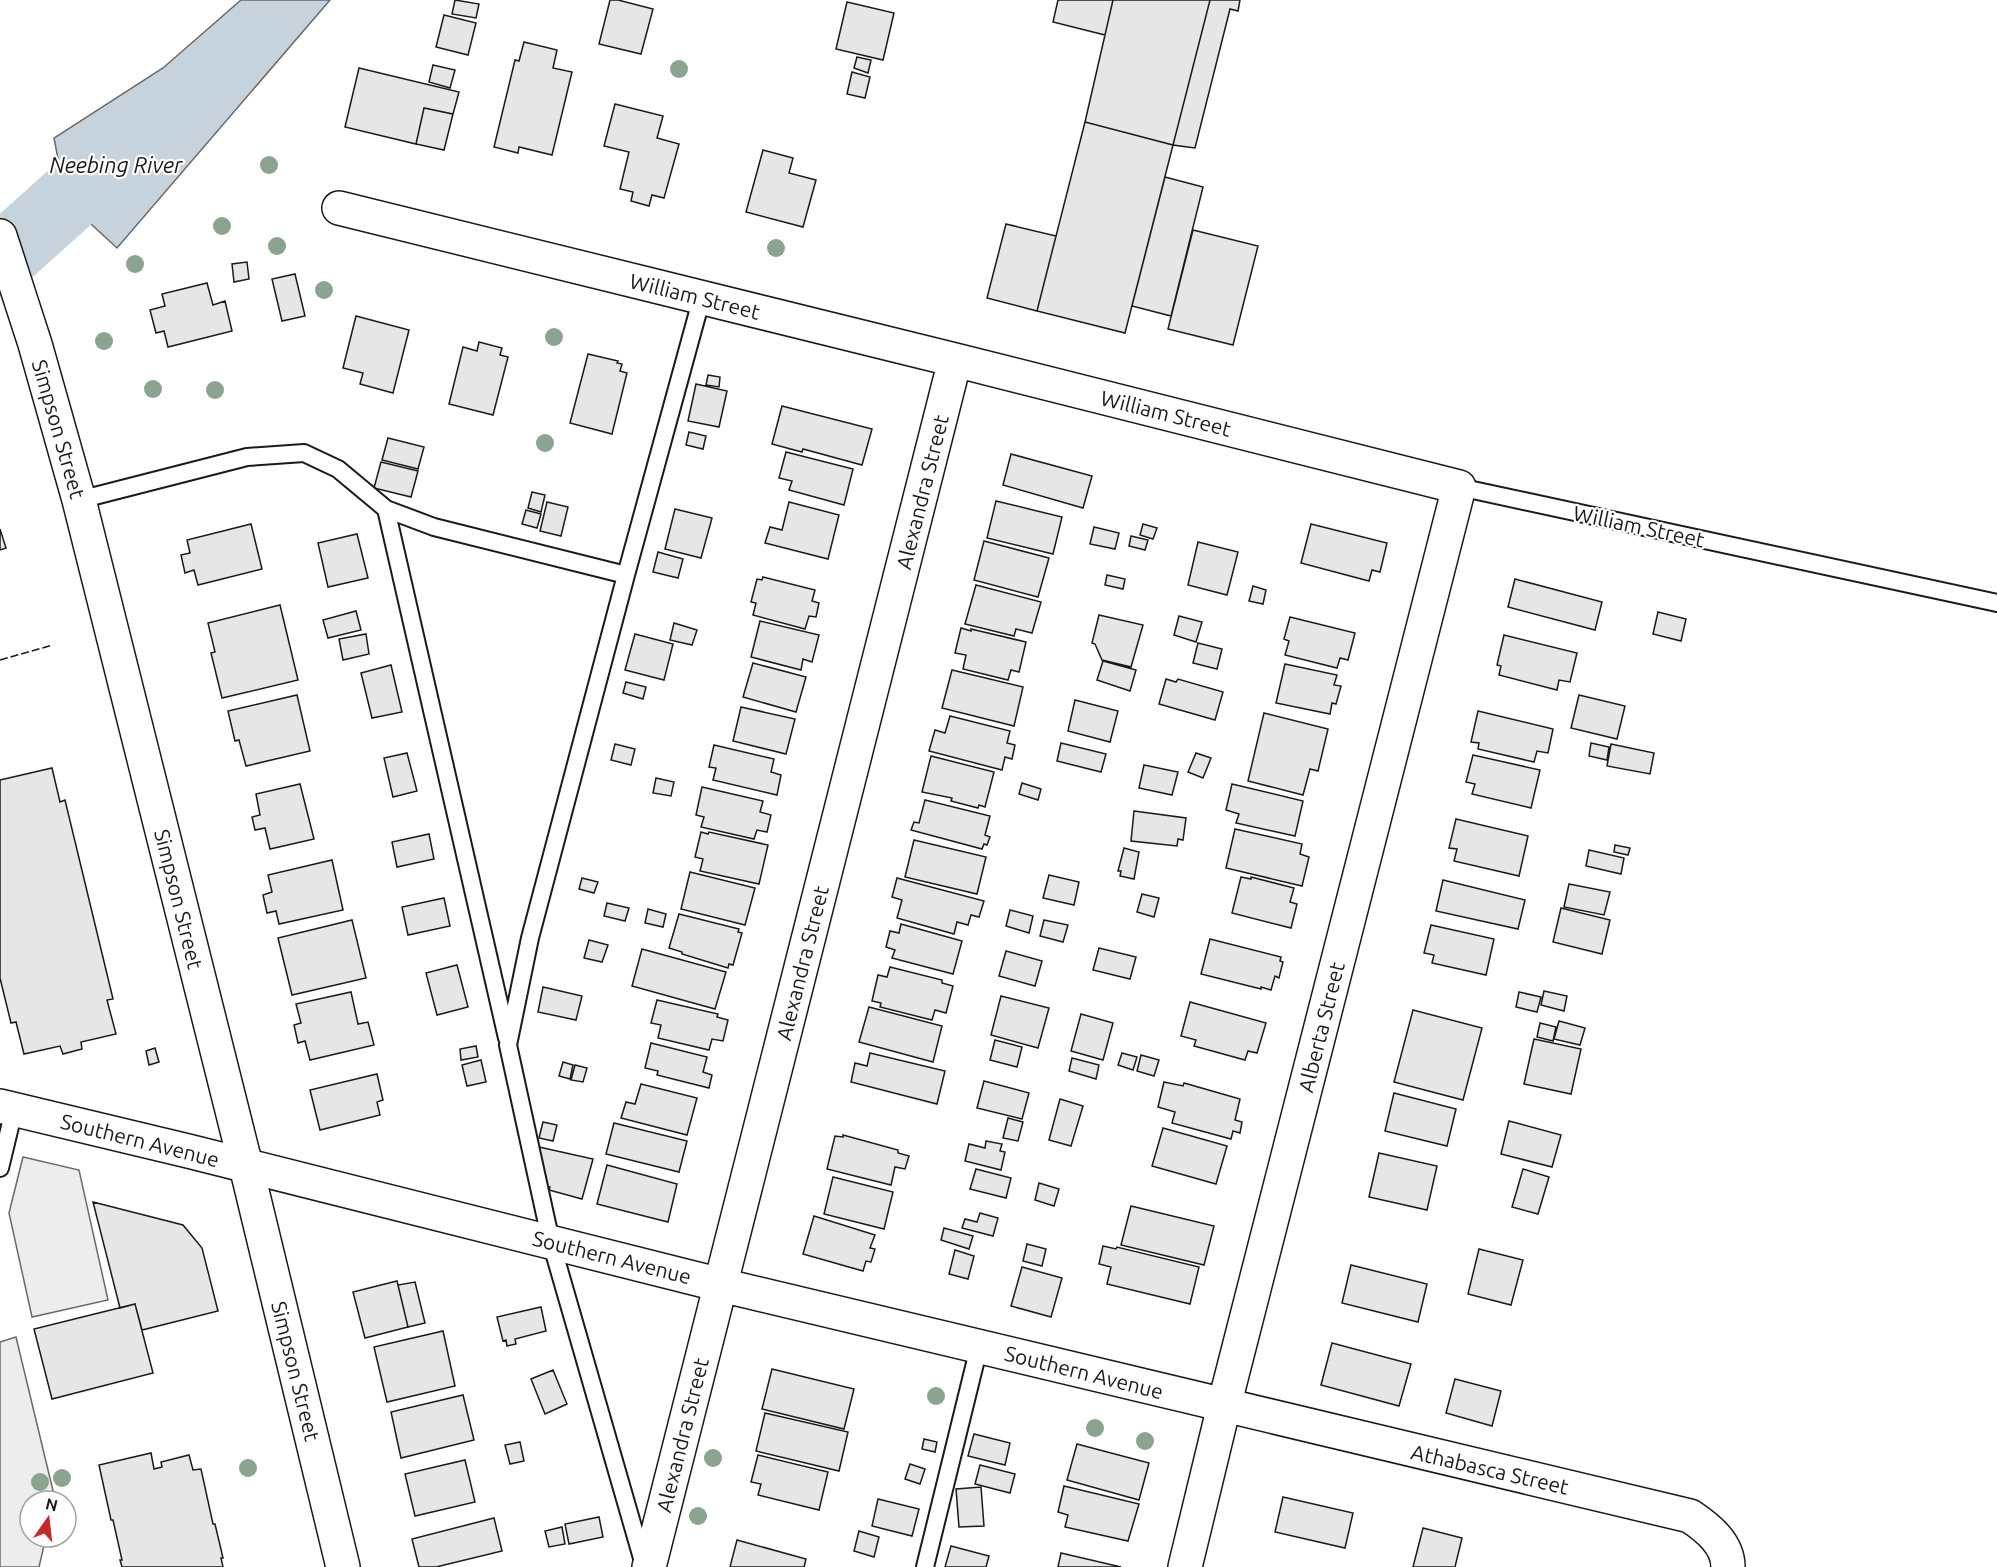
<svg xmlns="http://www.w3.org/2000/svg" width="1997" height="1567" font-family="Ubuntu,sans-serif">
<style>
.parking{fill:#ededed;stroke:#6a6a6a;stroke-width:1.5}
.water{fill:#c6d2dc;stroke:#6a6a6a;stroke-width:1.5}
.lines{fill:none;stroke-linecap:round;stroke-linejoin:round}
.river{stroke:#c6d2dc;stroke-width:69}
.building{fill:#e6e6e6;stroke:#1a1a1a;stroke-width:1.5}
.service-casing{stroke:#1a1a1a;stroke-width:20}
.minor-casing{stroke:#1a1a1a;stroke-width:36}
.secondary-casing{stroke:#1a1a1a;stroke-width:36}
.service{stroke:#fff;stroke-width:16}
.minor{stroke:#fff;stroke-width:33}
.secondary{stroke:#fff;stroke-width:33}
.fence{stroke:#1a1a1a;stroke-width:1.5;stroke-dasharray:8 3;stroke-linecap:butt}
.tree{fill:#8aa48f}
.labels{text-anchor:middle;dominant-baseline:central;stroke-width:4.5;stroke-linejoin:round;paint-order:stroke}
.street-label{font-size:21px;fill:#1a1a1a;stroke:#fff}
.water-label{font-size:22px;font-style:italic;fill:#1a1a1a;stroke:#fff}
</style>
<rect width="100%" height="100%" fill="#fff"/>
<path class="parking" d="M23,1157L79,1170L108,1300L32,1317L9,1213Z
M16,1337L55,1499L54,1501H30V1537H46L39,1567H0V1342Z"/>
<path class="water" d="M241,0H330L117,248L66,201L54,138L163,68Z"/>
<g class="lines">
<path class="river" d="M0,260L137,137"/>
</g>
<path class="building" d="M455,0L479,4L476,18L452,14Z
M610,0H618L653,9L641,54L599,44Z
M1058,0H1113L1105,35L1053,22Z
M1113,0H1210L1173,145L1085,122Z
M1210,0H1240L1238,11L1230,9L1195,148L1173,145Z
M847,2L894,13L883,60L836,49Z
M444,15L476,23L468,55L436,47Z
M524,42L557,50L553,68L572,72L552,155L519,147L518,153L494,147L515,60L519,61Z
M857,57L871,60L868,73L854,68Z
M433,65L455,70L450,88L429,82Z
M359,68L459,92L453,114L424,108L416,144L345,127Z
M852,72L870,77L865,98L847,94Z
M615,104L663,116L657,138L679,144L664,198L652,195L649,206L631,201L633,192L620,189L629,152L604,146Z
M424,108L453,114L444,150L416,144Z
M1085,122L1173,145L1125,333L1037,311Z
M763,150L793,158L789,173L816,180L803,227L746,212Z
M1165,177L1203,187L1171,316L1132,306Z
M1006,224L1056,236L1037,311L987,298Z
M1193,230L1258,246L1233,345L1168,329Z
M247,262L249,279L234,282L232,264Z
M295,274L305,316L282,321L272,279Z
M207,283L213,305L225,301L232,331L168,347L164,331L156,333L150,310L165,306L162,294Z
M356,316L409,330L393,393L360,384L363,373L343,368Z
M479,342L502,348L500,355L508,357L493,415L449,404L463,347L477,351Z
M588,354L618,361L617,363L622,364L620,371L627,373L612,434L570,423Z
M708,375L720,377L719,387L706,385Z
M696,384L727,391L719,427L688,421Z
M782,406L872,429L862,465L803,449L802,452L772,444Z
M689,432L706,436L703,449L686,445Z
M388,438L424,447L418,469L382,460Z
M786,452L853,469L844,505L789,490L792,481L779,478Z
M1011,454L1092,476L1083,508L1003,485Z
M381,462L418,471L411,497L374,488Z
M532,492L545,495L541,512L528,508Z
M996,501L1062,517L1053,554L987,538Z
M547,502L568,507L561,536L540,531Z
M789,502L839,515L828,559L765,543L770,527L782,530Z
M675,509L712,518L701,558L665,549Z
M526,510L541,514L537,528L522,524Z
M251,524L262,569L198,585L194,570L185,573L181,555L190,553L187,540Z
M1143,524L1157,528L1153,539L1140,535Z
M1311,524L1387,543L1380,572L1372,570L1369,581L1301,563Z
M1094,527L1119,533L1115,549L1090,544Z
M0,529L6,548L0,550Z
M357,534L368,578L328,587L318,543Z
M1131,536L1148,540L1145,550L1129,546Z
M984,541L1049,558L1038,597L974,580Z
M1198,542L1238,552L1227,595L1188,585Z
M658,552L683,559L678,578L653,572Z
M1107,575L1125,579L1123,589L1105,585Z
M763,577L815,590L812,601L819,603L816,617L809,616L805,629L753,615L756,603L751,602L757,579L762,580Z
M1515,579L1602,602L1595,630L1508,607Z
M976,585L1041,602L1032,633L1016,629L1014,636L965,624Z
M1253,586L1266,590L1263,604L1249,601Z
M280,605L298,680L222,698L211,653L215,652L208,623Z
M356,611L361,630L328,638L323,620Z
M1658,612L1686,619L1681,641L1653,634Z
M1099,615L1143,625L1131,667L1102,660L1095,644L1092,643Z
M1179,616L1202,622L1196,642L1174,635Z
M1290,617L1355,633L1348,660L1340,658L1337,668L1285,655L1289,641L1284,639Z
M760,621L819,635L812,662L803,659L801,670L751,657Z
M674,623L697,630L692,645L670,640Z
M961,628L971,631V629L1026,642L1019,672L1011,670L1008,680L963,669L966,655L955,653Z
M366,634L369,654L343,660L339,639Z
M635,634L673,644L664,680L625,670Z
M1504,635L1577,653L1570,682L1559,680L1557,690L1499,675L1501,666L1497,665Z
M1198,643L1222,649L1217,669L1193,663Z
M1103,661L1136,670L1130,691L1097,680Z
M753,663L806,677L796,712L743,697Z
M1285,664L1337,675L1334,685L1341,686L1336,704L1332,703L1330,714L1276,703Z
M391,665L402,712L372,718L361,673Z
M952,670L1023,687L1014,726L942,708Z
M1166,679L1176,682L1178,679L1223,692L1215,720L1159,704Z
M626,682L646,687L643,699L623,693Z
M297,695L310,751L246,766L239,740L235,741L228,711Z
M1579,695L1625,706L1617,739L1571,728Z
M1075,700L1118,711L1110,742L1068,731Z
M741,707L795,719L786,754L733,741Z
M1478,711L1553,729L1548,753L1537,751L1534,762L1478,749L1479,743L1471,742Z
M1264,713L1328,729L1318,771L1310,769L1303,795L1248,781Z
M950,716L1010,731L1007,743L1015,745L1012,759L1005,757L1002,770L929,751L935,730L945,733Z
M1061,743L1106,754L1101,772L1057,761Z
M1591,743L1609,747L1607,760L1589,756Z
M615,744L635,749L631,765L611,760Z
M1611,744L1654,753L1650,774L1607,766Z
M714,745L774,759L771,772L781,775L777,795L713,780L716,768L709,767Z
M407,753L417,791L393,797L384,758Z
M1196,753L1211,758L1203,778L1188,772Z
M1473,755L1540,770L1531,808L1472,794L1475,784L1466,782Z
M931,756L994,772L985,807L979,805L978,808L951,801L952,798L922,792Z
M1144,765L1178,772L1172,795L1139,788Z
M52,768L60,802L65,800L113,999L107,1000L116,1034L81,1042L82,1049L63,1054L60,1046L24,1054L16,1022L11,1023L0,978V780Z
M656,778L674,782L671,796L653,793Z
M1022,783L1041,789L1038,800L1019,794Z
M300,784L314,839L270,849L265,828L255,830L252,817L260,815L256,794Z
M1232,784L1303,801L1295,836L1236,823L1239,814L1226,810Z
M702,787L763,801L760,812L771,815L767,832L757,830L754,839L701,827L704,817L696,815Z
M925,800L990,816L985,835L990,837L987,845L984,844L982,849L911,830L914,822L919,823Z
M1134,811L1186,818L1183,840L1178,839L1177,846L1131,841Z
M1456,819L1528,836L1519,876L1454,861L1457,849L1449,848Z
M1235,829L1302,844L1300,854L1309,857L1302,886L1226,868Z
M701,832L708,834L709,832L768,845L759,884L700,871L703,859L695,857Z
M429,834L434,859L397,867L392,842Z
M914,840L986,857L977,894L905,877Z
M1615,845L1630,848L1628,855L1614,852Z
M1124,848L1139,852L1134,879L1120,876L1121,871H1118Z
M1589,850L1624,858L1621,874L1586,866Z
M332,860L343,910L279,924L276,911L267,913L263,895L272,892L268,875Z
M690,872L755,888L745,925L681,909Z
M1049,875L1079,882L1074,905L1043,898Z
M1241,877L1251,879V877L1294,888L1290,902L1297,904L1291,928L1232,913Z
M582,878L598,882L594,893L579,889Z
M897,878L984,901L979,917L971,915L968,925L957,922L954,934L897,918L902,900L892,897Z
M1443,880L1525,900L1518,929L1436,911Z
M1569,884L1610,892L1604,915L1564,907Z
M1142,894L1159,898L1154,917L1137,912Z
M444,898L450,926L408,935L402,907Z
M607,903L629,908L625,921L604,916Z
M1561,908L1610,920L1602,954L1553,942Z
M648,909L666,914L663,927L645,923Z
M1010,910L1033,916L1029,933L1006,926Z
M679,914L739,929L738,932L742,933L733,965L729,964L728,968L682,954V952L669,948Z
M352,920L366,978L292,995L278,938Z
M1044,920L1068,925L1063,942L1040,936Z
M901,924L962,941L953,974L892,958L895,950L886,947L890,931L899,933Z
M1431,925L1494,939L1486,975L1432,963L1434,955L1424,953Z
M1210,939L1281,957L1280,961L1283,962L1279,978L1275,976L1271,990L1261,987V989L1201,974Z
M589,940L608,945L602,962L584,958Z
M1099,948L1136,957L1130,979L1093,970Z
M642,949L726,972L715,1009L632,986Z
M1006,951L1042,961L1035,986L999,976Z
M457,965L468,1007L437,1015L426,973Z
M890,967L942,980V983L953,986L946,1013L935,1010L932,1020L880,1007L881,1003L872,1001L878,975L887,977Z
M543,987L582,996L576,1020L538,1012Z
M1544,991L1567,996L1564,1011L1541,1005Z
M351,992L358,1024L368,1022L374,1045L310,1060L305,1041L298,1043L294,1025L301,1023L296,1004Z
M1519,992L1541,997L1537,1012L1516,1007Z
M1001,996L1049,1008L1038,1048L991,1035Z
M657,1000L718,1014L717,1017L728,1020L723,1041L712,1039L709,1050L658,1038L661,1025L651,1023Z
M1190,1002L1266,1023L1257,1053L1248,1051L1245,1060L1194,1046L1196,1040L1181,1036Z
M869,1007L942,1026L933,1062L859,1042Z
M1413,1010L1482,1028L1463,1100L1394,1082Z
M1081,1014L1113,1023L1103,1060L1071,1051Z
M1559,1021L1585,1028L1580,1045L1554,1039Z
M1540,1023L1556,1027L1553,1041L1537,1037Z
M1534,1039L1581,1049L1571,1094L1524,1084Z
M995,1040L1022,1047L1017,1067L990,1060Z
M651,1043L707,1057L703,1072L712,1075L709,1088L657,1075L658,1071L645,1068Z
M476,1046L478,1057L461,1060L460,1049Z
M155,1048L159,1062L149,1065L146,1051Z
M870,1053L945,1071L937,1104L851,1082L855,1063L867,1066Z
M1122,1053L1137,1057L1133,1070L1118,1065Z
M1141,1055L1159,1060L1154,1076L1137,1071Z
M1072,1058L1099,1065L1096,1079L1069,1071Z
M481,1060L486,1082L467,1086L462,1065Z
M563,1062L573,1065L570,1079L559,1076Z
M575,1065L587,1068L583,1082L571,1080Z
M377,1074L383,1100L377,1102L380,1115L320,1130L310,1090Z
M984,1081L1029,1093L1022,1119L977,1108Z
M1164,1082L1183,1086L1184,1083L1240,1099L1235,1120L1242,1122L1240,1133L1233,1131L1231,1139L1172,1123L1175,1112L1158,1107Z
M641,1084L697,1098L687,1135L621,1118L626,1102L635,1104Z
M1394,1093L1456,1109L1447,1146L1385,1131Z
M1060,1099L1083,1106L1071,1146L1049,1140Z
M1008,1118L1023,1122L1018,1141L1003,1138Z
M1509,1121L1561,1135L1552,1167L1501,1154Z
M543,1122L557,1125L553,1141L539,1138Z
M614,1123L687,1141L679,1172L606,1154Z
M1163,1128L1227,1146L1216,1184L1152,1166Z
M843,1135L898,1150V1153L909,1156L905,1169L895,1167L891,1185L827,1169L835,1136L843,1137Z
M986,1141L1002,1144L1000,1151L1005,1152L1001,1170L965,1161L969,1144L985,1148Z
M539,1147L593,1159L582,1199L549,1190L550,1187L546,1186Z
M1379,1153L1437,1166L1427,1210L1369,1197Z
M607,1165L677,1184L668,1222L597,1204Z
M976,1169L1011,1178L1006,1198L970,1189Z
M1523,1169L1549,1177L1538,1214L1512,1207Z
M833,1177L893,1192L884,1229L824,1214Z
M1039,1183L1059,1189L1054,1206L1035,1200Z
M93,1202L183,1225L202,1248L218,1311L142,1330L135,1304L120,1308Z
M1131,1206L1214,1226L1204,1265L1121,1245Z
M980,1213L998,1218L993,1236L962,1228L965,1219L977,1222Z
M814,1216L875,1235L870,1248L875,1249L871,1262L866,1261L863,1271L803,1254Z
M944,1228L973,1236L969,1249L941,1240Z
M1027,1244L1046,1249L1042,1266L1023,1261Z
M1103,1246L1116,1249L1117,1247L1199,1267L1190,1304L1107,1284L1111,1267L1099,1264Z
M1479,1249L1523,1260L1511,1305L1468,1294Z
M955,1250L974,1256L968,1279L949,1274Z
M1351,1265L1427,1284L1418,1322L1342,1303Z
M1022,1267L1062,1278L1051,1317L1011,1306Z
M397,1281L408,1327L365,1338L353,1292Z
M415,1282L425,1323L408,1327L398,1285Z
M135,1304L153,1373L52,1399L34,1329Z
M541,1307L546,1331L515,1339L516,1344L507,1346L506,1340L503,1341L497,1317Z
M443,1331L455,1386L387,1402L374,1347Z
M1332,1343L1411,1364L1399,1406L1321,1385Z
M772,1369L854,1389L844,1429L762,1409Z
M553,1370L567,1404L545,1414L531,1379Z
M1455,1379L1501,1391L1492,1426L1446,1413Z
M463,1395L474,1440L401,1458L391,1412Z
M765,1413L848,1432L839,1471L756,1451Z
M974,1434L1010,1443L1005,1465L968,1456Z
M924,1439L937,1442L935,1452L922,1449Z
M520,1442L524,1461L510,1464L505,1445Z
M1077,1444L1149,1463L1139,1500L1067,1480Z
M151,1453L154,1469L162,1467L161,1462L189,1455L193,1470L201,1469L213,1524H215L223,1558H221L223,1567H122L120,1560H122L113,1520H111L99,1465Z
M758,1455L828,1472L819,1510L758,1495L761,1484L751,1482Z
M465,1460L475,1502L415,1516L405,1474Z
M910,1464L925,1469L920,1484L905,1479Z
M980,1465L1015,1474L1010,1493L975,1484Z
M1064,1486L1139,1504L1128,1541L1065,1527L1068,1515L1058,1512Z
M981,1487L984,1526L959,1527L956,1489Z
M1283,1497L1353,1513L1345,1548L1275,1532Z
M878,1499L919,1509L912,1536L872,1526Z
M599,1517L603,1537L569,1544L565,1524Z
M494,1518L502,1551L436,1567H419L412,1539Z
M562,1527L565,1544L549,1547L545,1531Z
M1423,1528L1462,1538L1455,1567H1413Z
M859,1531L879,1537L874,1557L854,1551Z
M737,1540L806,1559L804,1567H730Z
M951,1546L989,1556L986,1567H945Z
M1061,1553L1121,1567H1058Z"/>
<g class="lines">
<g class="service-casing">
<path id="service" d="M1459,487L1997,603
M79,500L247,457L304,453L338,469L386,509L434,527L626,575
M386,509L507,1038
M0,1168L14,1110
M644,1565L551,1242L508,1045L530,938L626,575L702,297
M925,1567L979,1347"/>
</g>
<g class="minor-casing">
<path id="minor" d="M339,208L955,360L1459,487L1224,1406L1185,1567
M0,1106L188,1151L721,1285L1690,1516C1708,1528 1728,1544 1728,1567
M649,1567L955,360"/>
</g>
<g class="secondary-casing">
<path id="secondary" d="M0,236L35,344L79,500L246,1166L343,1567"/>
</g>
<use href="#service" class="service"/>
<use href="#minor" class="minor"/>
<use href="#secondary" class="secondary"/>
<path class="fence" d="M0,660L53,645"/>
</g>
<g class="tree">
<circle cx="679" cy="69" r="9"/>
<circle cx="269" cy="165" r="9"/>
<circle cx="222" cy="226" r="9"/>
<circle cx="277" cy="246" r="9"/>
<circle cx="776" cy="248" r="9"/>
<circle cx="135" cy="264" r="9"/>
<circle cx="324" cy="290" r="9"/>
<circle cx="554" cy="337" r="9"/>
<circle cx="104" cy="341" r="9"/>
<circle cx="153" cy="389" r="9"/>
<circle cx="215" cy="390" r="9"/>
<circle cx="545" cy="443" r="9"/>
<circle cx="936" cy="1396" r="9"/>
<circle cx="1095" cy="1428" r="9"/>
<circle cx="1145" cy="1441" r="9"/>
<circle cx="713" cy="1458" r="9"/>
<circle cx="248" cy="1468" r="9"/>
<circle cx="62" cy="1478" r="9"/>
<circle cx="40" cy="1482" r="9"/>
<circle cx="698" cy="1516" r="9"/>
</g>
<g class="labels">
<g class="street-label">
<text transform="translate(695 296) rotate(14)">William Street</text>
<text transform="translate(1166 413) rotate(14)">William Street</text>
<text transform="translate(59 429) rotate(74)">Simpson Street</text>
<text transform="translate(922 492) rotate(-76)">Alexandra Street</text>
<text transform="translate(1639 526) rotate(12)">William Street</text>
<text transform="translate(179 899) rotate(76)">Simpson Street</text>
<text transform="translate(802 963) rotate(-76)">Alexandra Street</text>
<text transform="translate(1321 1027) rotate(-76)">Alberta Street</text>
<text transform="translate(140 1140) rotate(14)">Southern Avenue</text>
<text transform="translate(612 1257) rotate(14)">Southern Avenue</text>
<text transform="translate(296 1371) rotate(76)">Simpson Street</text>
<text transform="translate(1084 1372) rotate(14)">Southern Avenue</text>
<text transform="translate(682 1435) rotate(-76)">Alexandra Street</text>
<text transform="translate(1490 1469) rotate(13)">Athabasca Street</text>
</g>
<g class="water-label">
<text x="116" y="164">Neebing River</text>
</g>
</g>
<g transform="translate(48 1519) rotate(14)"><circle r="28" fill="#ffffff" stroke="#a3a3a3" stroke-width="1.5"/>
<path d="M0-4.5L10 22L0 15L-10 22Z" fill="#c62828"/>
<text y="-9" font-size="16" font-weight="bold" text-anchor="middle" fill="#1a1a1a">N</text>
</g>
</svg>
